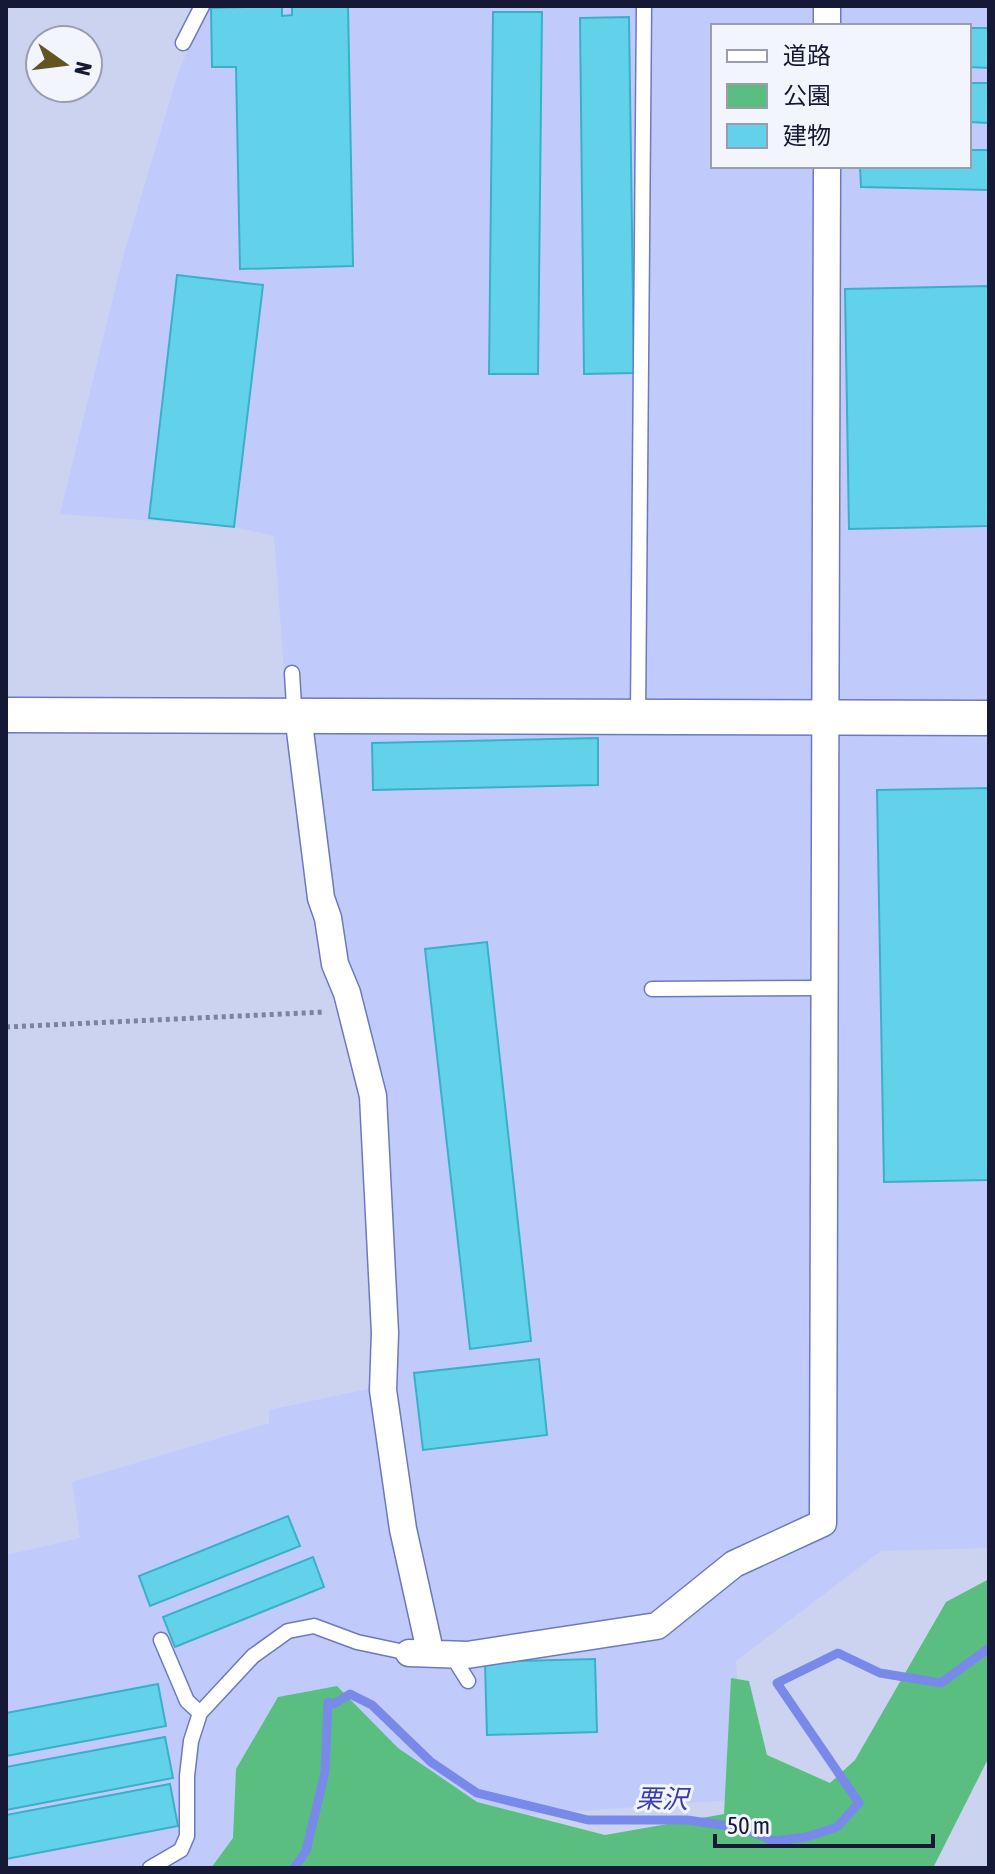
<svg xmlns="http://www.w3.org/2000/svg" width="995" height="1874" font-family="'Asap Condensed','Noto Sans JP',sans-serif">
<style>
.built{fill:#c0cbfc;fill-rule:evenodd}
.green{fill:#5abe81}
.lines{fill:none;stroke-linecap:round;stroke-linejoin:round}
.stream{stroke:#7989e9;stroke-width:9}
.building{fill:#62d2eb;stroke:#3aafc8;stroke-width:2}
.service-casing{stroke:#6c79be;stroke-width:17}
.minor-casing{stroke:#6c79be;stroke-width:29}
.tertiary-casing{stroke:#6c79be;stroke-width:37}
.path{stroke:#7d82a0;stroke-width:5;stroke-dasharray:4 4;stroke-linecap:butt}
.service{stroke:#fff;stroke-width:14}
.minor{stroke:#fff;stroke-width:26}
.tertiary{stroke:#fff;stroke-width:34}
.labels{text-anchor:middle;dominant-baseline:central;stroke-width:6;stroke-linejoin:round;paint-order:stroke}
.water-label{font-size:26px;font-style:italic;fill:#3a3eac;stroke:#f3f5fd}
</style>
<rect width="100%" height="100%" fill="#ccd3f1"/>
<path class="built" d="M208,6H989V1548L881,1551L736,1661L746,1799L472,1819L238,1868H6V1555L80,1538L72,1482L269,1423V1410L391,1384L394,1326L311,740L286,698L274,536L234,527L60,514L123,257L179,70ZM713,26H969V166H713Z"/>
<path class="green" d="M989,1579V1757L933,1868H211L233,1838L236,1769L278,1697L337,1686L398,1748L477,1802L605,1835L724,1814L731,1678L749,1681L767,1755L830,1783L855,1760L946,1602Z"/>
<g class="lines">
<path class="stream" d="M294,1868L306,1851L325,1772L328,1702L334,1704L350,1694L372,1705L431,1762L477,1793L588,1820H687L743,1828L774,1841L806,1837L837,1827L859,1803L777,1683L838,1653L880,1673L941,1683L989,1648"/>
</g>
<path class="building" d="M282,6V16L292,15V6H348L353,266L240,269L236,67H212L211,8Z
M493,12H542L538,374H489Z
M629,17L634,373L584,374L580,18Z
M969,28H989V68L969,67Z
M969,83H989V123L969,122Z
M969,150H989V190L861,187L860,166H969Z
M177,275L263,285L234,527L149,518Z
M989,286V526L849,529L845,289Z
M598,738V785L373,790L372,743Z
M989,788V1180L884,1182L877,790Z
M487,942L531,1341L470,1349L425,949Z
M539,1359L547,1435L423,1450L414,1373Z
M288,1516L300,1546L150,1606L139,1576Z
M313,1557L324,1587L175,1647L163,1617Z
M595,1659L597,1732L487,1735L485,1662Z
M158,1684L166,1726L6,1756V1713Z
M165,1737L173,1778L6,1810V1767Z
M170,1784L178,1826L6,1859V1815Z"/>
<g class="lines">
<g class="service-casing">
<path id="service" d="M183,43L202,6
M292,673L294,706L298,715
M638,716L644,6
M652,989L825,988
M161,1640L187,1701L200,1713
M457,1654L456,1662L468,1681
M150,1868L181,1850L187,1836V1776L191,1741L200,1713L253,1656L288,1631L314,1626L357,1642L409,1653"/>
</g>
<g class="minor-casing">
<path id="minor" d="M827,26V6
M298,715L321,898L328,918L335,964L347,993L373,1096L385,1333L383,1390L403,1529L430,1651
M409,1653L467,1655L657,1626L734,1564L823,1523L827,166"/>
</g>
<g class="tertiary-casing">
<path id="tertiary" d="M6,715L989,718"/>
</g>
<path class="path" d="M6,1027L325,1012"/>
<use href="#service" class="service"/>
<use href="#minor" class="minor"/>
<use href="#tertiary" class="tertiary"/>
</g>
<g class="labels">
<g class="water-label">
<text transform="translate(662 1799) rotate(1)">栗沢</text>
</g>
</g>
<rect width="995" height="1874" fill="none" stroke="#151935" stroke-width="16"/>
<rect x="711" y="24" width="260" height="144" fill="#f3f5fd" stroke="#9a9dad" stroke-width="2"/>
<rect x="727" y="50" width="40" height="12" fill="#ffffff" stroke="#9a9dad" stroke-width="2"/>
<text x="783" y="64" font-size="24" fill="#151935">道路</text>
<rect x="727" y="84" width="40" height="24" fill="#5abe81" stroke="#9a9dad" stroke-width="2"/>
<text x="783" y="104" font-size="24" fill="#151935">公園</text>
<rect x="727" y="124" width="40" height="24" fill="#62d2eb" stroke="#9a9dad" stroke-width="2"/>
<text x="783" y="144" font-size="24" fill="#151935">建物</text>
<g transform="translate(64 64) rotate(104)"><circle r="38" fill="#f3f5fd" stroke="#9a9dad" stroke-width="2"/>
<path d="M0-6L14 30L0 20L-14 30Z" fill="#635522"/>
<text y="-12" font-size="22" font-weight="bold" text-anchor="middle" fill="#151935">N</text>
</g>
<path d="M715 1834v12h218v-12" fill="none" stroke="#151935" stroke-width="4"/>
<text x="727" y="1834" font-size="24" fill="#151935" stroke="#f3f5fd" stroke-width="6" paint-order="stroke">50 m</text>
</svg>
